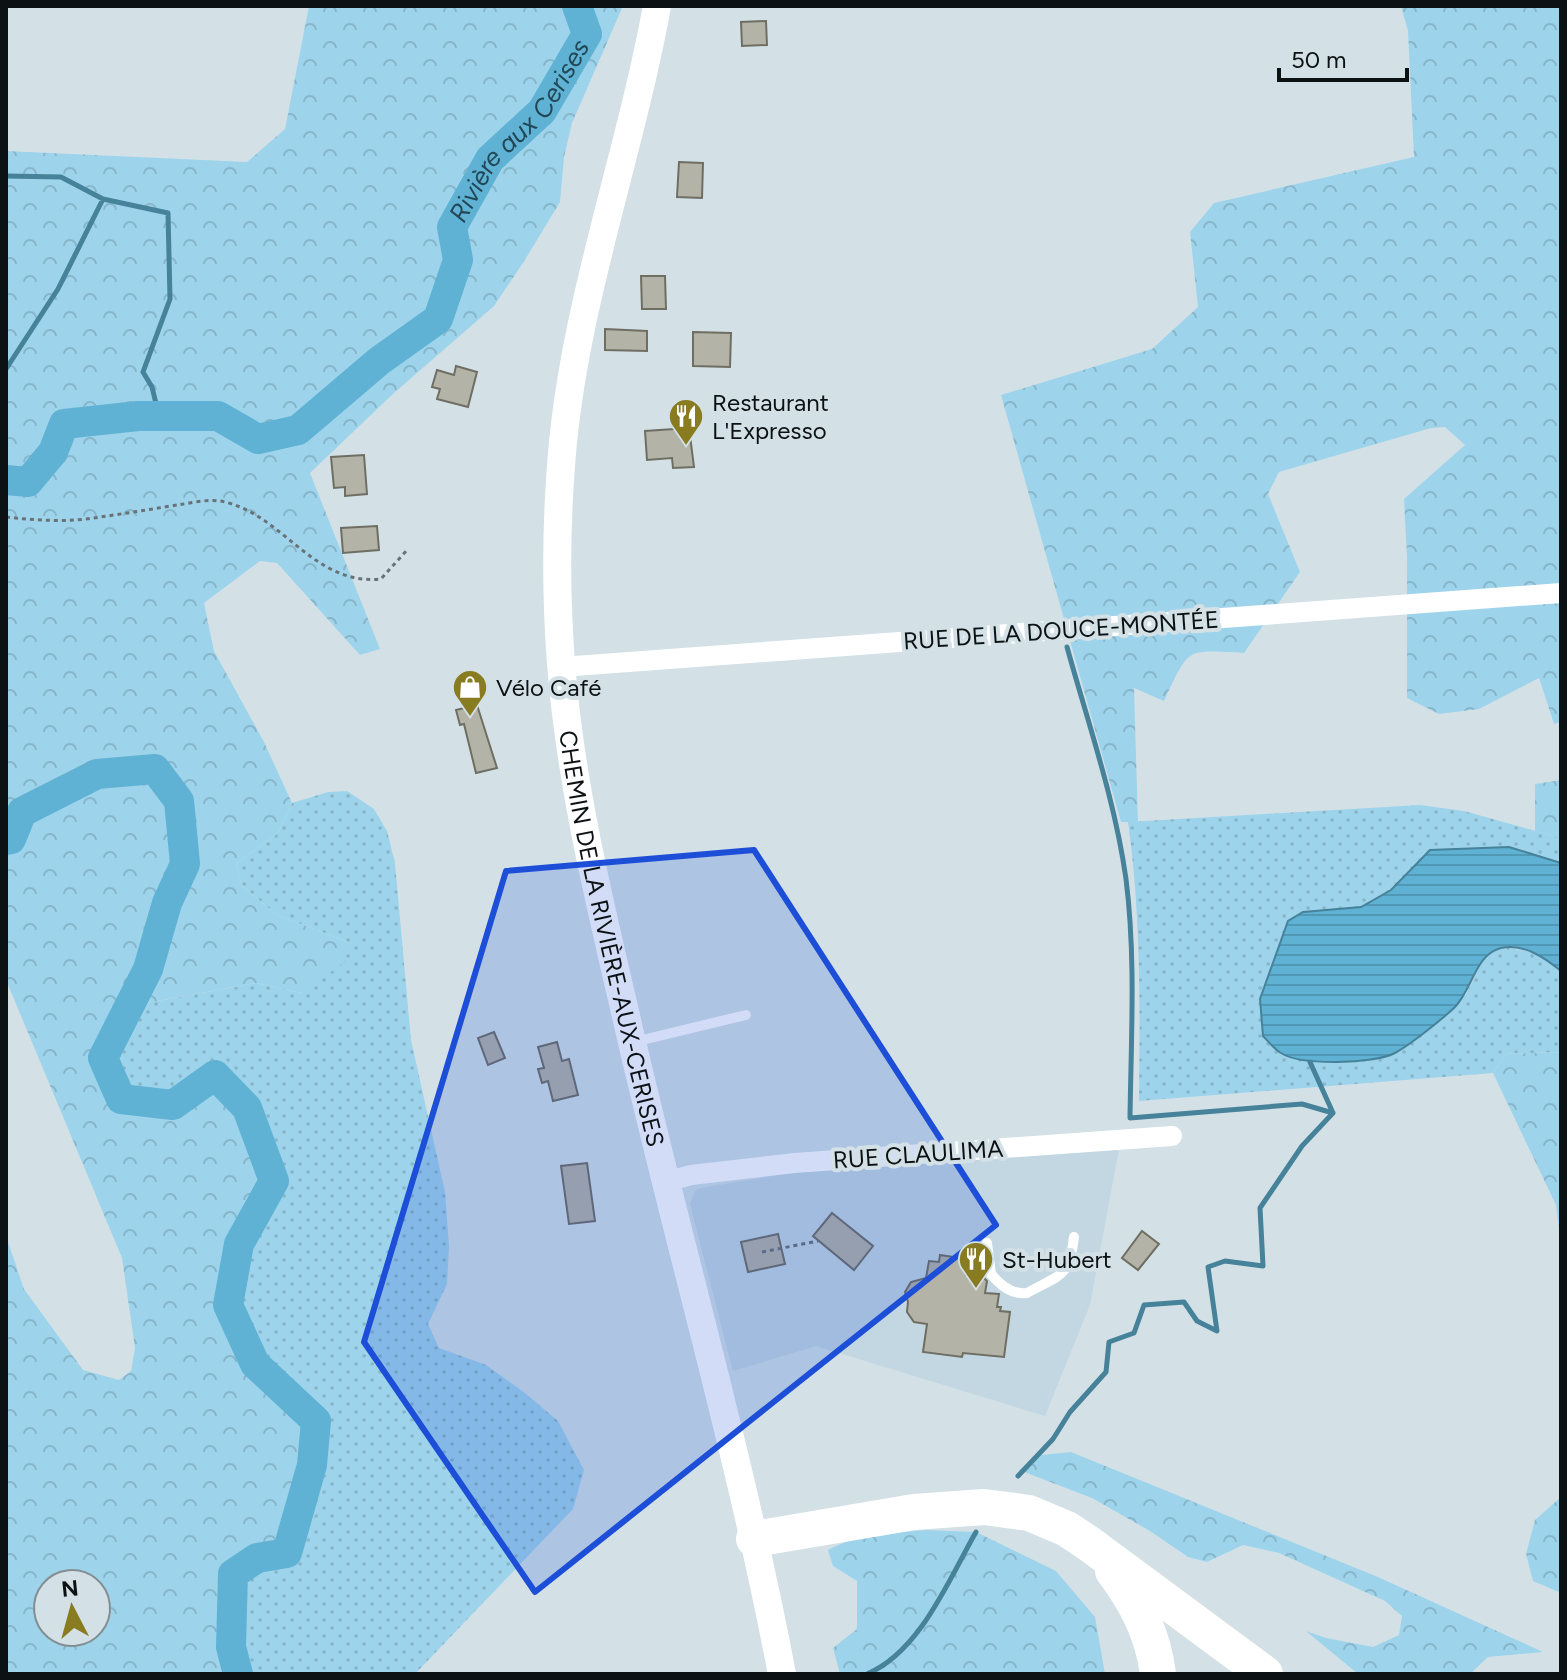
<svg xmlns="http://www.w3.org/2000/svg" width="1567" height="1680" font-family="Figtree,sans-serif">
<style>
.built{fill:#c2d7e1}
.grass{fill:url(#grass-dots)}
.forest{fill:url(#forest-crowns);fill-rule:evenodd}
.water{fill:url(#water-rules);stroke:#468299;stroke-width:2}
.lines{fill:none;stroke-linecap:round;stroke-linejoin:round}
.stream{stroke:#468299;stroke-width:5}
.river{stroke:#5fb2d3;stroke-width:30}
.building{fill:#b4b3a7;stroke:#6f6e63;stroke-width:2}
.path{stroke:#697276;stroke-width:3;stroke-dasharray:4 4;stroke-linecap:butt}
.service{stroke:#fff;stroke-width:10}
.minor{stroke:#fff;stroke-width:20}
.secondary{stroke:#fff;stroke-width:28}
.motorway{stroke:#fff;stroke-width:36}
.marked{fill:#1d4ed8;fill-opacity:0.2;stroke:#1d4ed8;stroke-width:6;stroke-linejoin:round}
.labels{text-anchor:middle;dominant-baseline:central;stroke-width:8;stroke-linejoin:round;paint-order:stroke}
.poi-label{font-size:24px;fill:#0c1113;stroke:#d3e1e7;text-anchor:start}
.street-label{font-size:24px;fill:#0c1113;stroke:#d3e1e7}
.water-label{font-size:26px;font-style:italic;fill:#224756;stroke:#d3e1e7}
</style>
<defs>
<pattern id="grass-dots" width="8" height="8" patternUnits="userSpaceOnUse" patternTransform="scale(2)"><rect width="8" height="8" fill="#9ed4eb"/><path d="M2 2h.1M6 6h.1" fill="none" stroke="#87b5c9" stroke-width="1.8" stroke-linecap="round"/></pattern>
<pattern id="forest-crowns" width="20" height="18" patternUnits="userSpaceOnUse" patternTransform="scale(2)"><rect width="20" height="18" fill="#9ed4eb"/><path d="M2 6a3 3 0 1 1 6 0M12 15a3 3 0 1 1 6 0" fill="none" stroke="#87b5c9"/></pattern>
<pattern id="water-rules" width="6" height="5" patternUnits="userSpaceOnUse" patternTransform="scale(2)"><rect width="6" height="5" fill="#5fb2d3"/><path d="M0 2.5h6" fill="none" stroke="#5198b4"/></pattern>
</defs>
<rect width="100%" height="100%" fill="#d3e1e7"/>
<path class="built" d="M1119,1149L1090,1305L1045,1416L816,1346L733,1371L690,1204L695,1191L701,1188L808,1170Z"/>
<path class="grass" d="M347,791L374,809L387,831L395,863L411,1040L445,1192L449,1246L447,1284L428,1324L439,1348L486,1365L525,1393L558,1421L584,1470L573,1509L415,1674H238L231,1647L233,1574L257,1558L287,1553L306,1429L255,1364L228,1305L239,1244L274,1180L173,1105L121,1099L103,1058L130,1006L256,983L301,993L348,942L277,915L242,886L236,864L278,833L292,803L328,792Z
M1420,805L1464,811L1561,838V863L1509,847L1431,850L1391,890L1361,907L1303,912L1310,1062L1372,1058L1394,1053L1466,994L1485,956L1503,947L1539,953L1561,971V1052L1506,1054L1493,1073L1139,1101C1140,1007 1141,915 1128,822Z"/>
<path class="forest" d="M309,6H623L572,123L564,157L560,202L523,263L494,306L394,393L310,473L380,649L360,655L277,563L260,561L204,603L214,651L264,742L292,803L278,833L236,864L242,886L277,915L348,942L345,962L301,993L256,983L130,1006L103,1058L121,1099L173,1105L215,1075L247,1108L274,1181L239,1244L228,1305L255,1364L306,1429L312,1465L287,1553L257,1558L233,1574L231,1647L238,1674H6V1236L24,1289L83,1370L119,1380L131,1371L135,1348L122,1258L6,980V151L247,162L285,129ZM96,1584V1632H48V1584Z
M1401,6H1561V722L1554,724L1539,678L1479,709L1439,714L1407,698V557L1404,499L1465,445L1445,427L1431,428L1279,472L1268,494L1300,572L1244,653C1184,650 1190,647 1164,701L1134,688L1138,822H1121L1001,395L1152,349L1198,307L1190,232L1214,203L1414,157L1408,31Z
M1561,780V838L1535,831V784Z
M1561,1052V1244L1556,1205L1493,1073L1506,1054Z
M1071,1452L1378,1577L1543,1652L1488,1657L1470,1674H1358L1306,1631L1326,1638L1373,1647L1399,1635L1402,1616L1385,1601L1279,1553L1243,1545L1207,1562L1188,1557L1150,1531L1092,1498L1019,1470L1041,1455Z
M1561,1497V1593L1533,1581L1526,1554L1535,1520Z
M926,1530L976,1532L1056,1571L1095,1617L1105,1674H840L833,1648L857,1629V1581L833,1566L828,1550C857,1534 893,1533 926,1530Z"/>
<path class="water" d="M1509,847L1561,863V971C1545,958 1524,943 1501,948C1475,954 1472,991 1454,1008C1441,1020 1410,1045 1395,1053C1374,1064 1301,1066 1281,1053C1274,1049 1269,1042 1263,1036L1260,999L1288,921L1303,912L1361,907L1391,890L1430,850Z"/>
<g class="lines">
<path class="stream" d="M6,176L61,177L103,199L168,213L170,299L143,372L152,387L159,416
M6,369L58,289L103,199
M1067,647C1088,723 1115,800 1126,879C1136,958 1131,1039 1130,1118L1302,1104L1333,1113
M1018,1476L1053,1439L1070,1412L1106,1372L1109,1342L1134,1333L1144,1305L1184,1302L1197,1321L1217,1331L1208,1267L1225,1261L1263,1266L1260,1208L1302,1146L1333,1113L1310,1062
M867,1674C920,1652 949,1579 976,1532"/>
<g class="river">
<path id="s1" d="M6,480L28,482L53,452L64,424L138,416H218L258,439L298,430L379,361L438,319L458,260L452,227L490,159L542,111L587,34L577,6"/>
<path d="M6,840L11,839L22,812L97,774L155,769L179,801L185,864L167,903L148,969L103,1058L121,1099L173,1105L215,1075L247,1108L274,1181L239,1244L228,1305L255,1364L316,1421L312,1465L287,1553L257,1558L233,1574L231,1647L238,1674"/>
</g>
</g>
<path class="building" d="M766,21L767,45L742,46L741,22Z
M679,162L703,163L702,198L677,197Z
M641,276H665L666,309H642Z
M605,329L647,331V351L605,350Z
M693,332L731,333L730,367L693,366Z
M456,366L477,372L468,407L437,399L440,389L432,387L437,370L454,375Z
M689,428L694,467L673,468L672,458L647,460L645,431Z
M364,455L367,494L345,496V487L334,488L331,457Z
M377,526L379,550L343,553L341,528Z
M477,705L497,768L476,773L464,724L460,725L456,710Z
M494,1032L505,1058L488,1065L478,1038Z
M557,1042L562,1061L569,1059L578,1095L553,1101L548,1081L542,1083L538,1069L544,1068L538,1047Z
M587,1163L595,1221L569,1224L561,1166Z
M832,1213L873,1246L854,1270L813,1236Z
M1142,1231L1159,1244L1138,1270L1122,1258Z
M778,1234L785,1264L748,1272L741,1242Z
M940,1255L968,1259L966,1275L984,1278L987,1281L985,1293L999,1294L997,1307H1001L1000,1311L1010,1312L1004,1357L963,1353L962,1357L923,1352L927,1324L914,1322L907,1312L908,1302L905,1292L911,1282L926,1278L929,1261L939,1262Z"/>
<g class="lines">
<path class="path" d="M6,517C33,520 59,522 86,519C116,515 146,510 177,505C192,503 210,498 225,502C284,516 314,586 381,579L407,550
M762,1252L818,1241"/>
<path class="service" d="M634,1042L746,1015
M987,1243L991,1274C1000,1285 1012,1295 1027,1293C1061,1274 1069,1278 1074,1237"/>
<path class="minor" d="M561,667L1561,593
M666,1182L691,1175L795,1163L1172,1136"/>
<path class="secondary" id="s2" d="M657,6C629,160 572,309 561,466C556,531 556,598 561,663C570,782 599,900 626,1016C676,1236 740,1453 782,1674"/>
<path class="motorway" d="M754,1539L914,1512L984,1507L1029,1513L1067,1529L1088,1543L1265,1674
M1113,1571C1137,1603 1153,1634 1158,1674"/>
</g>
<path class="marked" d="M754,850L996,1225L535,1592L364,1342L506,871Z"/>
<defs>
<g id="restaurant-pin" transform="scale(1.8)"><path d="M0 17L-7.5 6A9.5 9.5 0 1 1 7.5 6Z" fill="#897b20" stroke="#d3e1e7"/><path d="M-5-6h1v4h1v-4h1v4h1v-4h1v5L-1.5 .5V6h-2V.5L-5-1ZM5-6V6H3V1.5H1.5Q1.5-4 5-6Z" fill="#fff"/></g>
<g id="shop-pin" transform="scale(1.8)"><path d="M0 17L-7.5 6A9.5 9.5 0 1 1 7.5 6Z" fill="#897b20" stroke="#d3e1e7"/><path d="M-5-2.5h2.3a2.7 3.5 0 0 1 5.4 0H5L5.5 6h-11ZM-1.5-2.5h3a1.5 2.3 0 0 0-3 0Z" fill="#fff"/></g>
</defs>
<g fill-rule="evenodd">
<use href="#restaurant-pin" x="686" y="416"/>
<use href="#shop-pin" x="470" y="687"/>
<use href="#restaurant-pin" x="976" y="1259"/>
</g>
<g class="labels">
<g class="poi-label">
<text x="712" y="402">Restaurant<tspan x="712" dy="28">L'Expresso</tspan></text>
<text x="496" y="687">Vélo Café</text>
<text x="1002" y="1259">St-Hubert</text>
</g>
<g class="street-label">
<text transform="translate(1061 630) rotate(-4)">RUE DE LA DOUCE-MONTÉE</text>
<text stroke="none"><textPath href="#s2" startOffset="948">CHEMIN DE LA RIVIÈRE-AUX-CERISES</textPath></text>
<text transform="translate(918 1154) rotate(-4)">RUE CLAULIMA</text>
</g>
<g class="water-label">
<text stroke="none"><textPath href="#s1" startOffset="726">Rivière aux Cerises</textPath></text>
</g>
</g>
<rect width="1567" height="1680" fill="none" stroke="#0c1113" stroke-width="16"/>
<g transform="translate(72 1608) rotate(354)"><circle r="38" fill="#d3e1e7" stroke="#838e92" stroke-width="2"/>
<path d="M0-6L14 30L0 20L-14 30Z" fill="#897b20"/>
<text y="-12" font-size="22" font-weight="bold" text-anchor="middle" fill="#0c1113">N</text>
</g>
<path d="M1279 68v12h128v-12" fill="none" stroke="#0c1113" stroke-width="4"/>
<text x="1291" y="68" font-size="24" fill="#0c1113" stroke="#d3e1e7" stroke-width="6" paint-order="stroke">50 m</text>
</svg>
